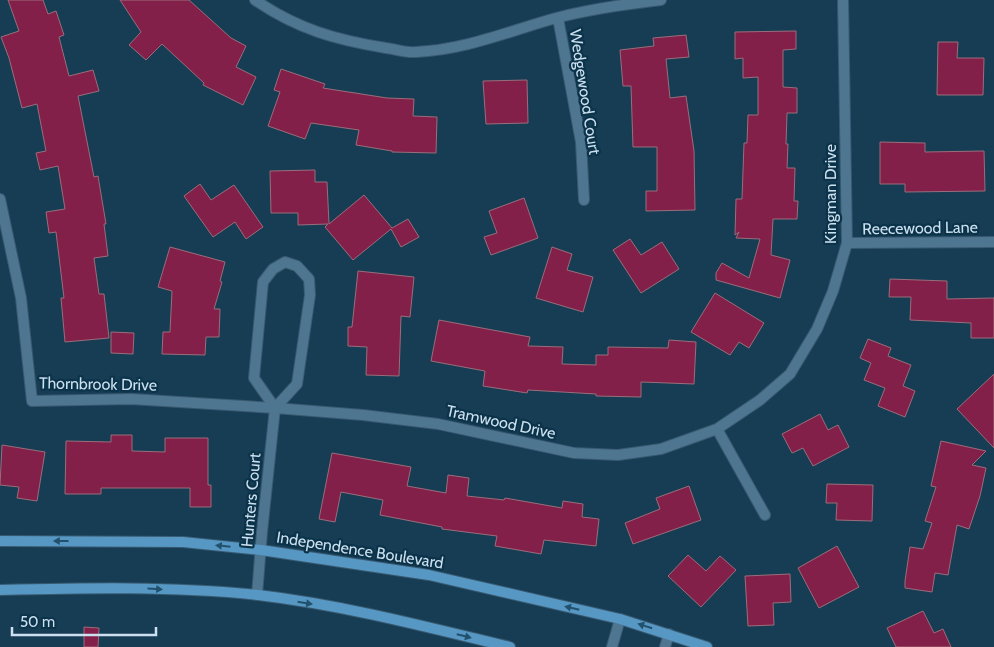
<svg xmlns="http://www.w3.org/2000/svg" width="994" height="647" font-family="Cabin,sans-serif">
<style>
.building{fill:#822049;stroke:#9a6d7a}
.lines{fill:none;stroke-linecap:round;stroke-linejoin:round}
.street-casing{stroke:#385a71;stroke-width:12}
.secondary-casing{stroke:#385a71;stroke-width:12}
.street{stroke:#4f7691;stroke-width:10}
.secondary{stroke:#5697c3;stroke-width:10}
.oneway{fill:#22516e}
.labels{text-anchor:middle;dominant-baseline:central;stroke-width:4.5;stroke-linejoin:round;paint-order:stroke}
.street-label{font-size:16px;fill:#cce0ef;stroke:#0b334a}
</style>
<rect width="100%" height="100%" fill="#173d55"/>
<path class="building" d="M8,0H43L48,14L56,11L64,35L59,37L69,76L93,70L99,91L78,96L94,177L98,176L106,224H104L108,256L94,258L99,294H104L109,338L65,342L61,298H64L56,232L49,233L46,212L65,209L58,166L40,170L36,153L46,151L37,104L22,108L9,58L1,37L19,31Z
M120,0H189L231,38L246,46L236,67L256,77L243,105L203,85L204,83L162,44L146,60L129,45L141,32Z
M796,31V49L783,50V87L797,88V113H787L786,144H788L787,168H795L794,201H798L797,219H773L771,255L790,260L780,298L716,280V273L722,263L749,278L760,239L736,238L739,232L735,235L736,199H742L744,143H747L748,115H758V77L743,78V58L735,59V32Z
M686,35L689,57L666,59L670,98L686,96L694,151L695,210L646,211V191H657V147H633L631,86H623L620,50L654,46L653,38Z
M938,42H958L957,58H984L983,95H937Z
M281,69L325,84L323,88L387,98L414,99L413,116L437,117L436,153L392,152V151L356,145L359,130L311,123L305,139L268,126L280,92L274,90Z
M527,80L528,123L486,124L483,81Z
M880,142L925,143V152L984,151L985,191L905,192V184H880Z
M315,170V182H327L329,224L364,195L392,228L408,219L419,237L401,247L391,229L353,260L325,227L328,224L298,225V213H271L270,171Z
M200,184L211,200L234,185L263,227L246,239L235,222L213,237L184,196Z
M524,198L538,238L491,255L484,237L497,233L489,211Z
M630,239L641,255L662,242L679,269L641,293L613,250Z
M170,247L225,262L220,281L222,282L214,309H220L219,337H206L205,355L162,354L163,332H170L172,291L158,287Z
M552,247L572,254L567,270L593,277L583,312L536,298Z
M358,271L414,277L410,317L401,316L399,376L366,375L367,347L348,346V327H352Z
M890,279L947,281V299L994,298V338H971V323L910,320L911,297H889Z
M715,293L764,323L749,348L739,342L730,355L691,332Z
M439,320L530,337L528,346L563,347L562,364L596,365V355H608V347L668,348L669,340L696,342L694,384L641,382V397L596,396V394L528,390L527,393L483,386L485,371L431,361Z
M111,332L134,333L133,354L111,353Z
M868,339L891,348L888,356L911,365L903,386L915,391L905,417L878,406L885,388L864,380L871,363L860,358Z
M994,374V448L957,409Z
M820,414L828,430L838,425L849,447L813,466L803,448L792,453L782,434Z
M111,435H132V451L165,452V438H208V485H211V507H190V488H101V494H65L66,441L111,442Z
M941,441L986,451L972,465L986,468L980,496L969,529L957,525L948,575L935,573L932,592L905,588V581L910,547L923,549L932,523L925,521L936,487L931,486Z
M2,445L45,452L37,501L17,498L19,487L0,485Z
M332,453L411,467L407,486L446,493L448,475L469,478L467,496L504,500L505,498L562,508L563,501L583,504L582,517L599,519L596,546L544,540L541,554L495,546L497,536L442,529V527L380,515L383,500L341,492L335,522L319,519Z
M827,484L873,485L872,521L836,520L837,503H826Z
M689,486L701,520L633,544L625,523L660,509L656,498Z
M837,546L859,587L819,608L798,568Z
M688,555L706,571L720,556L736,570L701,607L668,576Z
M790,574L791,602L773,603L774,625L748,626L745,576Z
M923,611L934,633L943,629L951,647H896L887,628Z
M84,627L99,628L98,647H84Z"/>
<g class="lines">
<g class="street-casing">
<path id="street" d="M255,0C297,29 336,40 386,48C395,49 406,53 416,52C465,50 509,31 556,18C590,9 626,4 661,0
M558,18L581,142L584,200
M0,199L21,298L32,401L131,399L275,408L363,415L438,424L574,453L618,455L661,449L717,429L760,400L790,374L817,329L833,291L847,243L843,0
M847,243L994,242
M717,429L765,515
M257,595L262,532L275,408L297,384L310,295L309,279L297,266L285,262L273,269L263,282L254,378L275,408
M612,647L620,619
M665,647L669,634"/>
</g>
<g class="secondary-casing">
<path id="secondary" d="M0,541L183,542L261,550L429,575L620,619L707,647
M0,590C86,588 172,586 258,595C343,605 427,627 510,647"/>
</g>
<use href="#street" class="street"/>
<use href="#secondary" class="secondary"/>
</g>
<defs><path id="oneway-solid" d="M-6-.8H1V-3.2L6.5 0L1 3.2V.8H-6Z" transform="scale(1.25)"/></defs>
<g class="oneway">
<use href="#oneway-solid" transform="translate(61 541) rotate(-180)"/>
<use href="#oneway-solid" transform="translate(223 546) rotate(-174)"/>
<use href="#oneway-solid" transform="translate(155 589) rotate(3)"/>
<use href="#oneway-solid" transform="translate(305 603) rotate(9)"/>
<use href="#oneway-solid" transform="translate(572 608) rotate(-167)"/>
<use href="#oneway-solid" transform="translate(645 626) rotate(-162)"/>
<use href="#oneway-solid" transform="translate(464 636) rotate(14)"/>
</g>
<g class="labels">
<g class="street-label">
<text transform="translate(585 92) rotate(81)">Wedgewood Court</text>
<text transform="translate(830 194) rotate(-90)">Kingman Drive</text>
<text transform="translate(920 228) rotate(-1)">Reecewood Lane</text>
<text transform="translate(98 384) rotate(1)">Thornbrook Drive</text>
<text transform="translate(501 422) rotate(12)">Tramwood Drive</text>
<text transform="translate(251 500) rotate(-85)">Hunters Court</text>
<text transform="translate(360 550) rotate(9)">Independence Boulevard</text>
</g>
</g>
<path d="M12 627v8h144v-8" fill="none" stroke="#cce0ef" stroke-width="2.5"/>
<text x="20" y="627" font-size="15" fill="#cce0ef" stroke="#0b334a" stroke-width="4" paint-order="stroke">50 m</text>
</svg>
